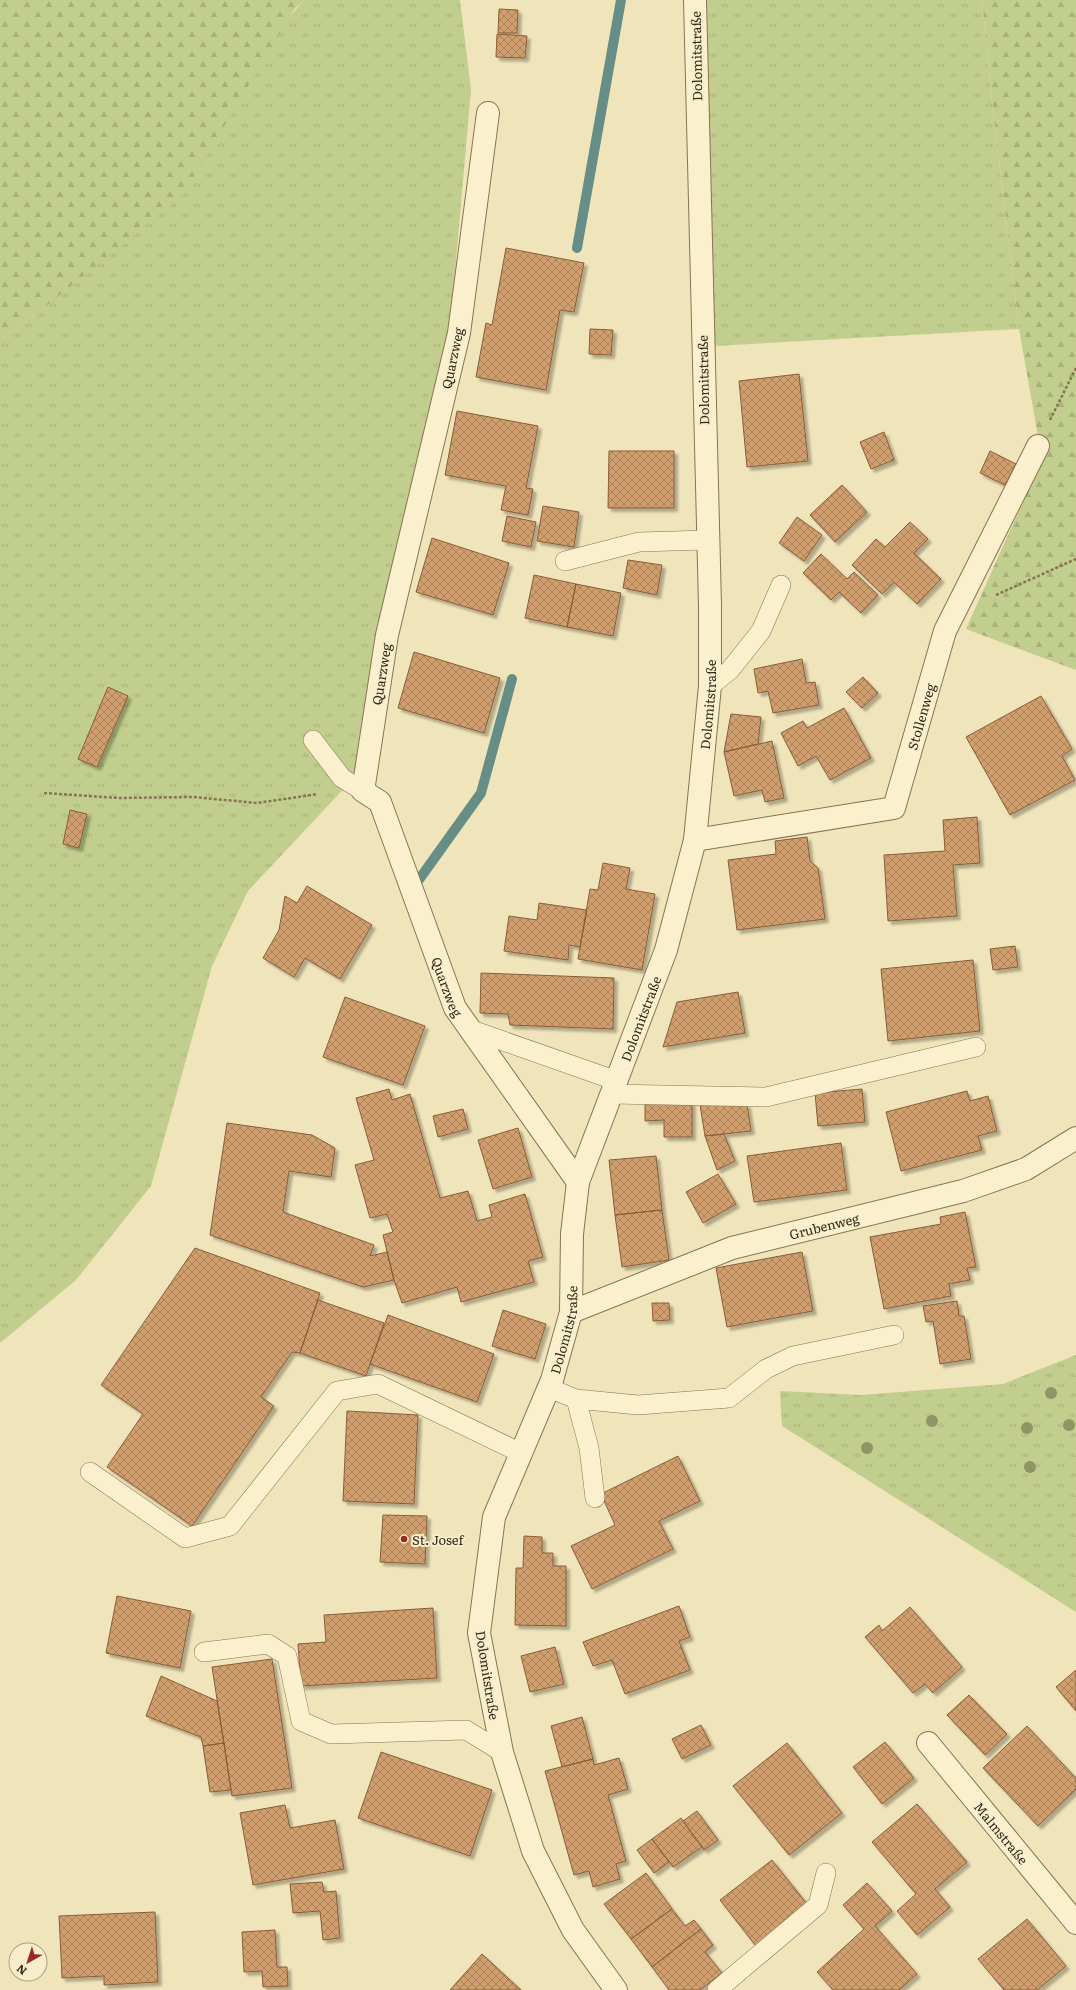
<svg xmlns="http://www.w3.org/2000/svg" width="1076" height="1990" font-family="Literata,serif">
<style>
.grass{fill:url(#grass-tufts)}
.forest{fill:url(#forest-firs)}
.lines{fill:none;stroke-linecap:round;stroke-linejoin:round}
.stream{stroke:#668e87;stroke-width:10}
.building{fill:url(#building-cross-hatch);stroke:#885d38;filter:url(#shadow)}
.lane-casing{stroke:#887354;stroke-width:20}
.street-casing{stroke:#887354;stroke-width:24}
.path{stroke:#887354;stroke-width:2.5;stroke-dasharray:3 2;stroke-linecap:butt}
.lane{stroke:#fbf0cd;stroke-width:19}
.street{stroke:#fbf0cd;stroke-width:22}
.tree{fill:#919465}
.poi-dot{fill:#9a2820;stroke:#f7edca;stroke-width:1.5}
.labels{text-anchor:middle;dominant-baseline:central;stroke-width:4;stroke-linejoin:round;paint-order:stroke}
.street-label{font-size:13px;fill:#35291a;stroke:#f7edca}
.poi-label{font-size:13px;fill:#35291a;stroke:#f7edca;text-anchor:start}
</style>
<defs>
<pattern id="grass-tufts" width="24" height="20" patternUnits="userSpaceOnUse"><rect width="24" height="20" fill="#c2ce8e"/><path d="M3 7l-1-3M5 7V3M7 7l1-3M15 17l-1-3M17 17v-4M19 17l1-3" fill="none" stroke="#a7b17a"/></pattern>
<pattern id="forest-firs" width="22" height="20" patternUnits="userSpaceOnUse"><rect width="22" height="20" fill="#c2ce8e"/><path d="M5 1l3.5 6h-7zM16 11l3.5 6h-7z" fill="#a7b17a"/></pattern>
<pattern id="building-cross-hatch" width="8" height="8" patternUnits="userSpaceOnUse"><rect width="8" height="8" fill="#d19e6d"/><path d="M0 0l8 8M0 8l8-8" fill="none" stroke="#aa8159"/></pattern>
<filter id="shadow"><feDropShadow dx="3.5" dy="3.5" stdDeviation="1" flood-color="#0004"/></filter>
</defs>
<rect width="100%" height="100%" fill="#f0e4ba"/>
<path class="grass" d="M304,0H460L471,90L451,317L426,516L353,779L248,891L212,966L151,1186L76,1280L0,1343V340L44,308Z
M705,0H982L993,111L1019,329L715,346Z
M1076,1355V1612L782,1426L780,1391L861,1395L1003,1384Z"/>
<path class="forest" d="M0,0H304L294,10L183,195L44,308L0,340Z
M982,0H1076V670L966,629L1042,459L1019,329L993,111Z"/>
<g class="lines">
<path class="stream" d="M577,248L621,0
M418,881L481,793L512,679"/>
</g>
<path class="building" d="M499,9L518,10L517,33H498Z
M497,34L527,36L525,58L496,57Z
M506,248L584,263L574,312L560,310L546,390L476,377L486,323L492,325Z
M590,329L613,330L611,355L589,354Z
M799,374L808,461L747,467L739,381Z
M457,411L538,426L526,488L533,489L528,515L501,510L506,486L445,475Z
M884,432L894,460L871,469L860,442Z
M609,451H674V508H608Z
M990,451L1016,464L1005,485L980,473Z
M842,485L867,512L835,542L810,515Z
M543,506L579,512L574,547L537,541Z
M507,516L536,522L531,547L502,541Z
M797,517L822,535L804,561L779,543Z
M910,522L928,539L914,553L941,579L917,604L894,582L882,594L852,565L876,539L885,547Z
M432,538L509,563L493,615L416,592Z
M821,554L847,579L854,572L878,595L861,613L839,592L831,600L803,573Z
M628,560L662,565L657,595L623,588Z
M534,575L576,584L567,627L525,618Z
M576,584L621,593L613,636L567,627Z
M414,652L500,678L484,733L398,708Z
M802,659L806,683L815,682L819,705L773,713L768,691L758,693L754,669Z
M863,677L878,693L862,708L846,692Z
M108,687L128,696L97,767L78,759Z
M1041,696L1072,749L1062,756L1075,780L1010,815L966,737Z
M844,708L871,758L830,780L816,756L798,766L781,733L803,721L807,728Z
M731,714L761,717L758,744L724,752Z
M772,741L784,798L765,802L762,790L734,796L724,752Z
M70,810L87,814L79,848L63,844Z
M977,817L980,863L953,865L957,916L888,921L884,855L945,851L943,820Z
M807,837L810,861L818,868L825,919L737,930L728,860L776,854L775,841Z
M603,863L630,868L626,889L655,894L642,970L578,959L590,889L598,890Z
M307,886L372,925L340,979L305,958L294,977L263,958L279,930L285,896L297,903Z
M539,903L587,910L580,947L569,945L568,960L504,951L509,916L537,920Z
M1015,946L1018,967L993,970L990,949Z
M973,960L980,1031L888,1041L881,969Z
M481,973L614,978L613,1029L510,1025L508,1014L480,1013Z
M738,992L745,1033L663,1047L677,1002Z
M345,997L425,1026L403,1085L323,1057Z
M389,1089L392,1100L410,1094L440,1198L468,1191L477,1221L492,1217L489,1205L525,1194L543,1257L528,1261L534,1282L461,1302L457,1287L402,1303L394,1280L383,1235L393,1232L387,1214L370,1218L355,1165L374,1160L356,1098Z
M862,1089L865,1122L818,1126L815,1093Z
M967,1091L970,1101L988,1096L997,1131L978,1136L982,1150L901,1171L886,1112Z
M645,1102H692V1137H664V1120L645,1121Z
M747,1104L751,1131L705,1136L700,1105Z
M463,1109L468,1129L438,1137L433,1116Z
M227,1123L312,1135L335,1148L331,1177L289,1171L283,1212L374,1245L370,1256L387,1252L394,1280L363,1287L210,1235Z
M518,1128L532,1177L493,1189L478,1140Z
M724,1134L735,1161L717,1170L705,1136Z
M841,1143L847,1190L754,1202L747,1156Z
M656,1156L662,1210L615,1215L609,1160Z
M718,1174L736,1204L703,1223L686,1192Z
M662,1210L669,1260L622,1267L615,1215Z
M965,1212L976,1267L967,1268L970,1280L949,1284L951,1296L884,1309L870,1237L941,1224L940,1217Z
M195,1248L320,1293L300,1353L292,1352L261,1397L274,1406L192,1526L107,1467L143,1414L101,1385Z
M802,1252L813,1311L727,1327L716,1268Z
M318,1300L384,1323L366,1376L300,1353Z
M957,1301L959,1316H964L971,1359L940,1364L933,1321L926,1322L923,1306Z
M652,1303H669L670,1320L653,1321Z
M503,1310L546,1324L535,1359L492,1346Z
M388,1315L494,1354L477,1402L370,1364Z
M347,1411L418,1415L414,1504L343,1501Z
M678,1456L700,1501L659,1521L673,1549L592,1589L571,1546L615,1525L601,1494Z
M383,1515L427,1516L425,1564L380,1562Z
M524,1536L542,1537V1553H553V1566H566V1626L515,1625L516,1568H523Z
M117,1596L191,1611L180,1668L106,1653Z
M679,1606L690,1637L679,1641L690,1670L625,1694L612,1660L593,1666L583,1642Z
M910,1607L962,1667L933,1693L925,1684L913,1693L865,1637L879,1625L882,1631Z
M433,1608L437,1678L301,1686L298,1644L326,1642L324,1615Z
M555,1647L564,1684L530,1692L521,1656Z
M272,1659L292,1788L232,1796L212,1667Z
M1076,1670V1711L1056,1687Z
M161,1676L217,1701L224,1743L203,1746L201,1737L146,1716Z
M969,1695L1007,1734L985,1755L947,1715Z
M582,1717L593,1759L562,1767L551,1726Z
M701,1725L711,1745L682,1759L672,1739Z
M1027,1726L1076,1778V1789L1038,1826L983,1768Z
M885,1742L914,1778L882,1804L853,1767Z
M224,1743L231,1790L210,1792L203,1746Z
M787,1743L842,1813L789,1855L733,1786Z
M381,1752L492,1790L470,1856L358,1818Z
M619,1758L628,1789L608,1795L626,1861L616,1864L620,1879L593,1887L589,1871L574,1875L545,1771L593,1759L594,1765Z
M917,1804L967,1862L935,1889L950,1907L917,1935L897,1911L916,1894L872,1842Z
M285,1805L290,1828L335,1820L344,1869L253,1885L240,1813Z
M697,1811L718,1840L704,1850L683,1821Z
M681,1818L702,1847L673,1867L652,1839Z
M652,1839L669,1862L654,1873L637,1850Z
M772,1860L811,1909L759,1950L720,1900Z
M646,1873L672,1909L631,1939L604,1904Z
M322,1882L324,1892L336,1891L340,1938L323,1940L320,1911L293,1913L290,1884Z
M867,1883L892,1911L875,1926L917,1974L899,1990H833L817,1972L864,1929L843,1905Z
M672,1909L685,1926L694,1920L701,1929L652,1967L631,1939Z
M155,1912L158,1982L104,1985V1976L62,1978L59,1916Z
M1027,1919L1066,1966L1037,1990H1004L978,1959Z
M701,1929L713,1945L705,1952L722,1973L700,1990H669L652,1967Z
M275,1930L277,1967H287L288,1986L263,1987L262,1971L244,1972L242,1932Z
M482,1954L521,1990H450Z"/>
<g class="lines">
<g class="lane-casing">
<path id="lane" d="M565,561L639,542L707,540
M710,686L730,670L761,631L781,585
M313,740L342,778L363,791
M469,1029L617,1081
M612,1094L766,1097L976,1047
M549,1388L576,1399
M90,1472L185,1538L230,1526L337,1391L378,1384L521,1453
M595,1498L589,1448L576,1399L638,1405L729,1398L766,1369L793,1356L894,1335
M204,1652L268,1644L287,1656L301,1721L331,1734L466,1730L502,1752
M717,1990L818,1905L826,1873"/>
</g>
<g class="street-casing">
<g id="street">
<path id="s1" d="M488,113L459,333L387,635L363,791L380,802L455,1008L578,1182"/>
<path id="s2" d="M695,840L894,808L945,631L1038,446"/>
<path id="s3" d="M571,1312L732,1248L963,1191L1026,1169L1076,1138"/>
<path id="s4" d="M928,1743L1076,1923"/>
<path id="s5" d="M616,1990L573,1930L533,1851L502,1752L479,1633L494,1517L552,1380L571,1312L572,1234L578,1182L666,950L695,840L710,686V606L695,0"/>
</g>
</g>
<path class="path" d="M1050,420L1076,368
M996,595L1076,559
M44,793L119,798L193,797L257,803L318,794"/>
<use href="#lane" class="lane"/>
<use href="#street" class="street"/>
</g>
<g class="tree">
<circle cx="1051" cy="1393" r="6"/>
<circle cx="932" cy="1421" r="6"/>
<circle cx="1069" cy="1425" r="6"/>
<circle cx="1027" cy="1428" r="6"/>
<circle cx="867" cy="1448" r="6"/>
<circle cx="1030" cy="1467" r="6"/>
</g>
<circle class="poi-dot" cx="404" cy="1539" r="4"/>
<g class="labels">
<g class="street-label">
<text transform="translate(696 56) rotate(-91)">Dolomitstraße</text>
<text transform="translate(452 358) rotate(-78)">Quarzweg</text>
<text transform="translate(703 380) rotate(-91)">Dolomitstraße</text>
<text transform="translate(381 674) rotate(-81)">Quarzweg</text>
<text stroke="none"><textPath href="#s5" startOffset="1352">Dolomitstraße</textPath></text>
<text stroke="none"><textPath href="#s2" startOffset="297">Stollenweg</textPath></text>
<text stroke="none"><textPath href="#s1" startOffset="907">Quarzweg</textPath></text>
<text stroke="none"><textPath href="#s5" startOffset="1029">Dolomitstraße</textPath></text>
<text stroke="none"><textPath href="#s3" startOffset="268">Grubenweg</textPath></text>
<text stroke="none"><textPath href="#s5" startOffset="705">Dolomitstraße</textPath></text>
<text transform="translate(488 1675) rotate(81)">Dolomitstraße</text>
<text stroke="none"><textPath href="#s4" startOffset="116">Malmstraße</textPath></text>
</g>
<g class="poi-label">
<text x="412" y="1539">St. Josef</text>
</g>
</g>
<g transform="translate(28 1962) rotate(219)"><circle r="19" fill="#f7edca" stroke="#a99f84"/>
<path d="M0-3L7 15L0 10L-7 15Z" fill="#9a2820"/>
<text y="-6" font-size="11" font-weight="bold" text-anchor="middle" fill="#35291a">N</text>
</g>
</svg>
